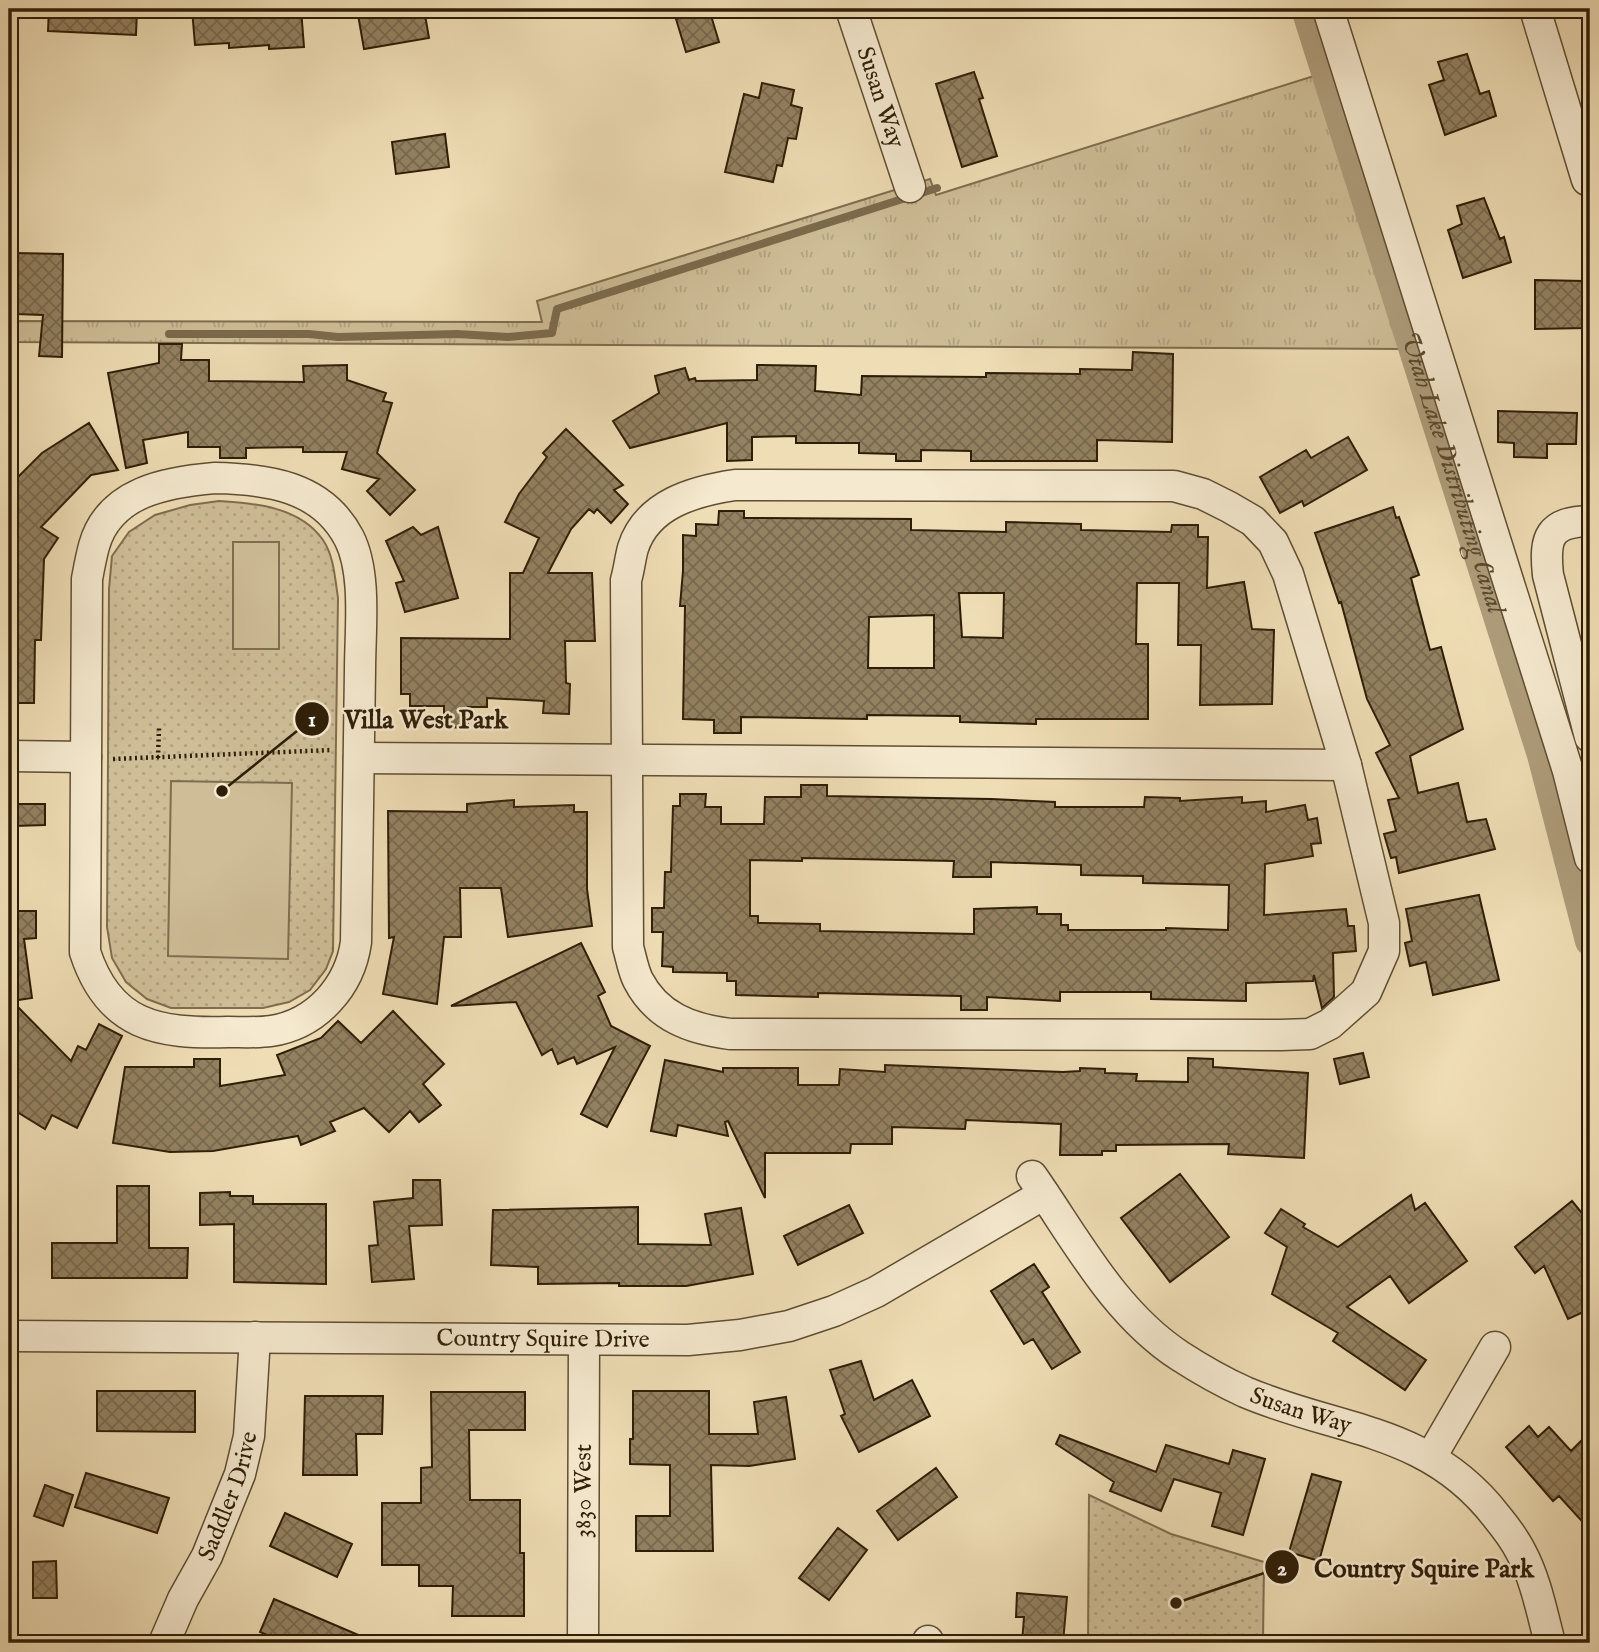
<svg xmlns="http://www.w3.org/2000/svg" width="1599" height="1652" font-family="'IM FELL English',serif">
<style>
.grass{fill:url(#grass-tufts);stroke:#7e6e4f;stroke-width:2}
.park{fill:url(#park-dots);stroke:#7e6e4f;stroke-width:2}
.garden{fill:#cebd97;stroke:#7e6e4f;stroke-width:2}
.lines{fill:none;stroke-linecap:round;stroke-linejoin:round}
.stream{stroke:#7b6a4c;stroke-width:8}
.canal{stroke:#ae9c7a;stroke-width:30}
.building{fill:url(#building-cross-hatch);stroke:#2f1e07;stroke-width:2;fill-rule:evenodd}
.minor-casing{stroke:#5f4e32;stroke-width:33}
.path{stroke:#2f1e07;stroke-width:4.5;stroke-dasharray:2 3.5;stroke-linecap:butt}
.minor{stroke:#f5e9cf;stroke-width:30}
.labels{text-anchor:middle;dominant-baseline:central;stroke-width:5;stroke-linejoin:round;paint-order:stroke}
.street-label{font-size:24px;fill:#2f1e07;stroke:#f5e9cf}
.water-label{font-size:26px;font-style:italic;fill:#5b4a2f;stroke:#f5e9cf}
.leader{fill:none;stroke:#2f1e07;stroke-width:2.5}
.callout-dot{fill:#2f1e07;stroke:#f5e9cf;stroke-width:2.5}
.mark-label{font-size:21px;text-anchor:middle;font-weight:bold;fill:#fff}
.callout-label{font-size:26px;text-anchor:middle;font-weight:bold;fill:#2f1e07;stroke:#f5e9cf;stroke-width:5;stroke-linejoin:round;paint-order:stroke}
</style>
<defs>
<pattern id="grass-tufts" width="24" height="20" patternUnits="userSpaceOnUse" patternTransform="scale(1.75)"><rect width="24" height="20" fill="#cebd97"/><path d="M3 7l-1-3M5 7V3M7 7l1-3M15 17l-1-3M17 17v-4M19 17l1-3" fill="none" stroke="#b1a281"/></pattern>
<pattern id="park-dots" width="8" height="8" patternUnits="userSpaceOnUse" patternTransform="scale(1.75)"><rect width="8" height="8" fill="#cebd97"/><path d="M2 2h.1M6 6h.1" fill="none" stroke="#b1a281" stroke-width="1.8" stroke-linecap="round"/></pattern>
<pattern id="building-cross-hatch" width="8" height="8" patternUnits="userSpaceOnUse" patternTransform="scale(1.75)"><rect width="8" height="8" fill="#938161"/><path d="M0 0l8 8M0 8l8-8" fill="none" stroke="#78694e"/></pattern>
</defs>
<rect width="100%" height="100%" fill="#efddb5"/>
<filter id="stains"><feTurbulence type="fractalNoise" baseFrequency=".00286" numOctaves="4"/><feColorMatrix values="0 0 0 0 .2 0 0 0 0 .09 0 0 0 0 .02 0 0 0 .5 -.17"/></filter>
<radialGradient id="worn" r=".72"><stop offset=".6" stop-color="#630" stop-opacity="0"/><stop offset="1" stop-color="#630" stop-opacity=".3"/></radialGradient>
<path class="grass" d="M1317,75L1403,349L9,342V321L542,322L537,301L930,179L936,195Z"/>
<path class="park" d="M219,501C255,503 300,507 323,540C334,556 335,579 338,598L333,951L326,969L310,990L289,1002L263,1008H171L147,999L126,982L112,958L107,927L109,589L112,556L129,532L155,515L190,505Z
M1089,1495L1171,1534L1264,1562L1263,1643H1088Z"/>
<path class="garden" d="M233,542H279V649H233Z
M171,781L292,783L288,959L168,956Z"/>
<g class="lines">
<path class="stream" d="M169,334H309L338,337L457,334L508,337L552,333L557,309L937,188"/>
<path class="canal" id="s1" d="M1306,9L1542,755L1590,941"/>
</g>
<path class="building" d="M49,9H137L136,35L48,31Z
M192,9H301L304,47L269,49V45L229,48V43L195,45Z
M357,9H424L429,38L364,49Z
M709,9L719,42L686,52L676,19Z
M1467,54L1480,94L1489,91L1496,116L1445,135L1429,85L1444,80L1438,62Z
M974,72L983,98L979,99L997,156L962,167L936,84Z
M762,83L794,90L791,105L802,108L796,139L788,138L782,166L777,165L773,182L725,172L744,94L759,98Z
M445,134L449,167L396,174L392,142Z
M1484,198L1500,239L1504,237L1511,262L1463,278L1448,230L1462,224L1457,206Z
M16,253L63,254L62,357L39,356L43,315L16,314Z
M1535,280L1585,281V284H1590V312H1585V328L1535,329Z
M159,344H182L181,360H209V381L304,382L303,366L347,365V380L386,393L383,401L392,403L377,453L415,490L390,515L367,491L379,479L342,469L347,452H303V447L246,448V458H220V447H188V432L143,440L147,463L126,468L108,373L159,363Z
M1133,352L1173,354L1172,442L1097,440V461H971V451L921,450V461H896V454L859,453V443H796V436L752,437V460L727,461V423L630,448L613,421L659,393L655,376L685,368L689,380L695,378L696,381L757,380V365L816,366L815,391L861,395L862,376L986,377V373L1080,374V369L1132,370Z
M1498,411L1577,413L1576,444H1547V458L1514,457V443L1498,442Z
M89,423L118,470L91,475L41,527L58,538L44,559L41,640H35L34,703H12L14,640H9V486L42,453Z
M566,429L623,485L614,490L628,504L611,523L597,509L594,513L589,509L571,529L548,573H592L595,641H565L566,683L570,684L569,714L543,713L544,701L487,698V707H468V728L444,727V706H410V694H401V638L510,639V573H523L539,538L505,522L519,494L547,457L543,453Z
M1348,437L1367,470L1304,506L1302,501L1280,513L1260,477L1306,450L1311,458Z
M1393,507L1396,518L1399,517L1419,575L1411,578L1430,650L1441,647L1463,729L1410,756L1418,793L1458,783L1467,822L1486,819L1495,849L1399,873L1396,857L1391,858L1384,834L1396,831L1388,800L1399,798L1376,753L1390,745L1367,699L1341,602L1339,603L1315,533Z
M719,511H744V518L911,519V530L1006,532V522L1081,524V530L1171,532L1172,525H1198V537H1208L1207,588L1244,582L1252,629L1274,630L1272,704L1200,705L1201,645H1178L1179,583H1137L1136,644H1148V719H1036V724L960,722V716L867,715V719L741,717V733H714V720L683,719L685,606H680L683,571V535L696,536V524L718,525ZM959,593H1004L1003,638L962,637ZM934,615V668H868L869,617Z
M413,527L421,535L438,527L458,598L405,612L396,583L404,581L386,541Z
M801,785H827V796L991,799L1055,802V807H1144L1145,797L1180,798V801L1242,797V803L1266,801V812L1305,805L1308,820L1317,818L1321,843L1311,844L1313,856L1265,864L1264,915L1346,909L1348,926H1354L1356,951L1333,953L1334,997L1322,1008L1314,975L1313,981L1246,983V1001L1151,999V992H1060V1001L987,997V1010H961V996L818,993V997L736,995V981H727V973L673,972V967L662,966L663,932H652V908H664L665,872H671L673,806H680V794H706L705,807H721V824H764L765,797H801ZM802,858L954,861L953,877H991V862L1081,865V875L1143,876V883L1229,885L1228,930L1166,928V930H1068V925H1061V914H1037V907L974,909V934L820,931V924L758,923V916H750V860L802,861Z
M514,800V807L574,805V812H587V889L592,926L508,937L501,888H460L461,937H444L437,1004L383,994L394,937L389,938L388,811L467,812V804Z
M14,804H45V825L14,826Z
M1479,895L1499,980L1433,995L1426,962L1410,966L1405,943L1412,941L1406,909Z
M11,911H36V938L24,939L32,998L12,1001L71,1061L78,1046L86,1050L99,1024L122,1036L77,1128L52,1115L45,1129L9,1107V1043L15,1037L9,1001V928H12Z
M581,943L605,992L598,996L611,1026L650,1046L607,1127L581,1114L615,1047L577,1064L574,1057L558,1064L552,1049L542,1055L516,1002L451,1006Z
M393,1011L444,1064L423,1084L441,1105L419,1122L410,1111L389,1132L364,1108L330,1122L335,1131L301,1145L298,1136L213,1151L170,1152L113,1143L125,1067H194V1059H220V1086L285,1075L277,1055L321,1038L338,1021L361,1043Z
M1363,1053L1369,1077L1340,1084L1334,1059Z
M1188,1058L1213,1059V1067L1308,1073L1304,1158L1228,1154L1229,1144L1116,1145V1151H1102V1155H1060L1061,1124L966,1120L965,1129L892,1127V1144H851L850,1153H765V1198L728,1121L725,1122L728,1136L678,1125L676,1136L651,1131L665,1060L723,1072V1068H798V1085H839L840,1069L885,1072V1065L1063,1072L1080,1071V1068L1105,1069V1073L1137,1074L1136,1081L1188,1082Z
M1180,1174L1229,1237L1170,1282L1121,1218Z
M413,1180H440L442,1225L409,1226L414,1279L372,1282L369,1246L378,1245L374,1202L413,1198Z
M117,1186H149V1248H188L187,1278H52V1243H117Z
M230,1192V1196H253V1204H326V1284L234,1282V1224L200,1225V1193Z
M1411,1195L1415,1210L1425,1203L1467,1261L1409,1303L1390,1276L1347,1307L1426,1360L1405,1390L1333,1341L1338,1333L1272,1294L1287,1247L1265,1233L1281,1209L1305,1224L1303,1227L1338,1247Z
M1572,1201L1590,1223V1309L1568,1319L1544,1266L1535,1273L1515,1247Z
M849,1205L863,1233L798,1265L784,1236Z
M638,1207V1244L711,1245L705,1214L741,1208L753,1274L686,1286H619V1283L538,1284V1267L491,1265L493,1210Z
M1034,1264L1049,1287L1042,1292L1080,1352L1052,1369L1033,1339L1024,1344L991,1291Z
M861,1361L874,1400L912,1380L930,1416L859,1452L841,1416L845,1414L830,1370Z
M97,1391H195V1432L97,1431Z
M633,1391H709V1434H758L754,1402L786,1397L795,1459L749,1466L711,1465L713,1551H636V1516H670V1465L630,1464V1439H633Z
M431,1392H525V1430H469L470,1500H520V1553H524V1616H452L453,1586H419V1565H382V1503H421V1468L432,1467Z
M305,1396H383L382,1434H356L357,1475H303Z
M1529,1426L1538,1437L1549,1427L1571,1451L1590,1432V1530L1559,1496L1553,1501L1506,1447Z
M1060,1435L1156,1472L1166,1445L1229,1464L1233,1450L1265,1459L1243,1535L1212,1526L1221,1493L1174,1479L1161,1511L1110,1491L1114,1482L1056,1444Z
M936,1468L957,1497L898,1540L877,1511Z
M86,1473L169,1498L157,1533L75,1507Z
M1312,1474L1341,1482L1319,1561L1289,1552Z
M45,1485L73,1495L63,1526L34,1516Z
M285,1513L352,1544L337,1577L270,1546Z
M838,1528L867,1550L829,1600L799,1578Z
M56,1561L57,1598H33V1562Z
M1017,1593L1067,1597L1063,1643H1022L1024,1617H1016Z
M274,1599L377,1643H286L260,1632Z"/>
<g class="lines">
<g class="minor-casing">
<g id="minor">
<path id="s2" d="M851,9L910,187"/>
<path d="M1328,9L1568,771L1590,858"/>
<path d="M1535,9L1587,180H1590"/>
<path d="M215,478C267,479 322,486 349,538C367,573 360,631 360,670C359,760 358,851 356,942C350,986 317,1024 271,1031C257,1033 242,1032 228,1032C158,1034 109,1026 85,952L87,579C89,568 91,557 94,546C109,492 166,482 215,478Z"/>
<path d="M735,485L1174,486L1203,494L1229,507L1253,521L1273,542L1288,574L1346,765L1384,923V951L1366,992L1330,1024L1310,1034L1281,1035L730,1034C691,1029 657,1017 638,980C633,970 631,957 628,947L626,580C629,570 630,559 633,548C647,504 694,491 735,485Z"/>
<path d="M1590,521C1549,522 1544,537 1548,575L1590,737"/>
<path d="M9,756L86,757"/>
<path d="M359,758L1346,765"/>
<path id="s3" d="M1032,1176C1076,1239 1114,1313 1180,1356C1200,1369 1223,1382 1245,1392C1339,1432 1429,1428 1497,1517C1506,1528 1515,1540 1521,1552C1536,1580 1542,1613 1550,1643"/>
<path id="s4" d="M9,1336L688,1340L740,1335L789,1326L834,1311L876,1292L1044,1194"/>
<path d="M1431,1457L1495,1347"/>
<path d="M928,1641V1643"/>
<path id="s5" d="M164,1643L183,1599L207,1556L240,1474L249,1436L255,1337"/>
<path id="s6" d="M583,1643L584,1340"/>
</g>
</g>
<path class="path" d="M158,758L159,728
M113,759L332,750"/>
<use href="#minor" class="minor"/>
</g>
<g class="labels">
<g class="street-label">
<text stroke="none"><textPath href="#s2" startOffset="93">Susan Way</textPath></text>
<text stroke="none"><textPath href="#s4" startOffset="534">Country Squire Drive</textPath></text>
<text stroke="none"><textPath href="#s3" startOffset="368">Susan Way</textPath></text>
<text stroke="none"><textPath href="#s6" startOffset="152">3830 West</textPath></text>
<text stroke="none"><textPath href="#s5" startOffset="161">Saddler Drive</textPath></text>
</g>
<g class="water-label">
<text stroke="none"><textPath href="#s1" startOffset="486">Utah Lake Distributing Canal</textPath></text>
</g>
</g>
<path class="leader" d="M222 791L312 719M1176 1603L1282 1567"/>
<g class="callout-dot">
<circle cx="222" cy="791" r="7"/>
<circle cx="1176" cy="1603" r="7"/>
<circle cx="312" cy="719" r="18"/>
<circle cx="1282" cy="1567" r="18"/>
</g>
<g class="mark-label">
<text x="312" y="726">1</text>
<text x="1282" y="1575">2</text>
</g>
<g class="callout-label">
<text x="426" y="728">Villa West Park</text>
<text x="1424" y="1577">Country Squire Park</text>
</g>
<rect width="1599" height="1652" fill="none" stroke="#efddb5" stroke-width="35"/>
<rect x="10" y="10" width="1578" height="1631" fill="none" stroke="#2f1e07" stroke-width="3.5"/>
<rect x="18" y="18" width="1564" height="1617" fill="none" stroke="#2f1e07" stroke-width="2"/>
<rect width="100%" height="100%" filter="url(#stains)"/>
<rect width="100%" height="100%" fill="url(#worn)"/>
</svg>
